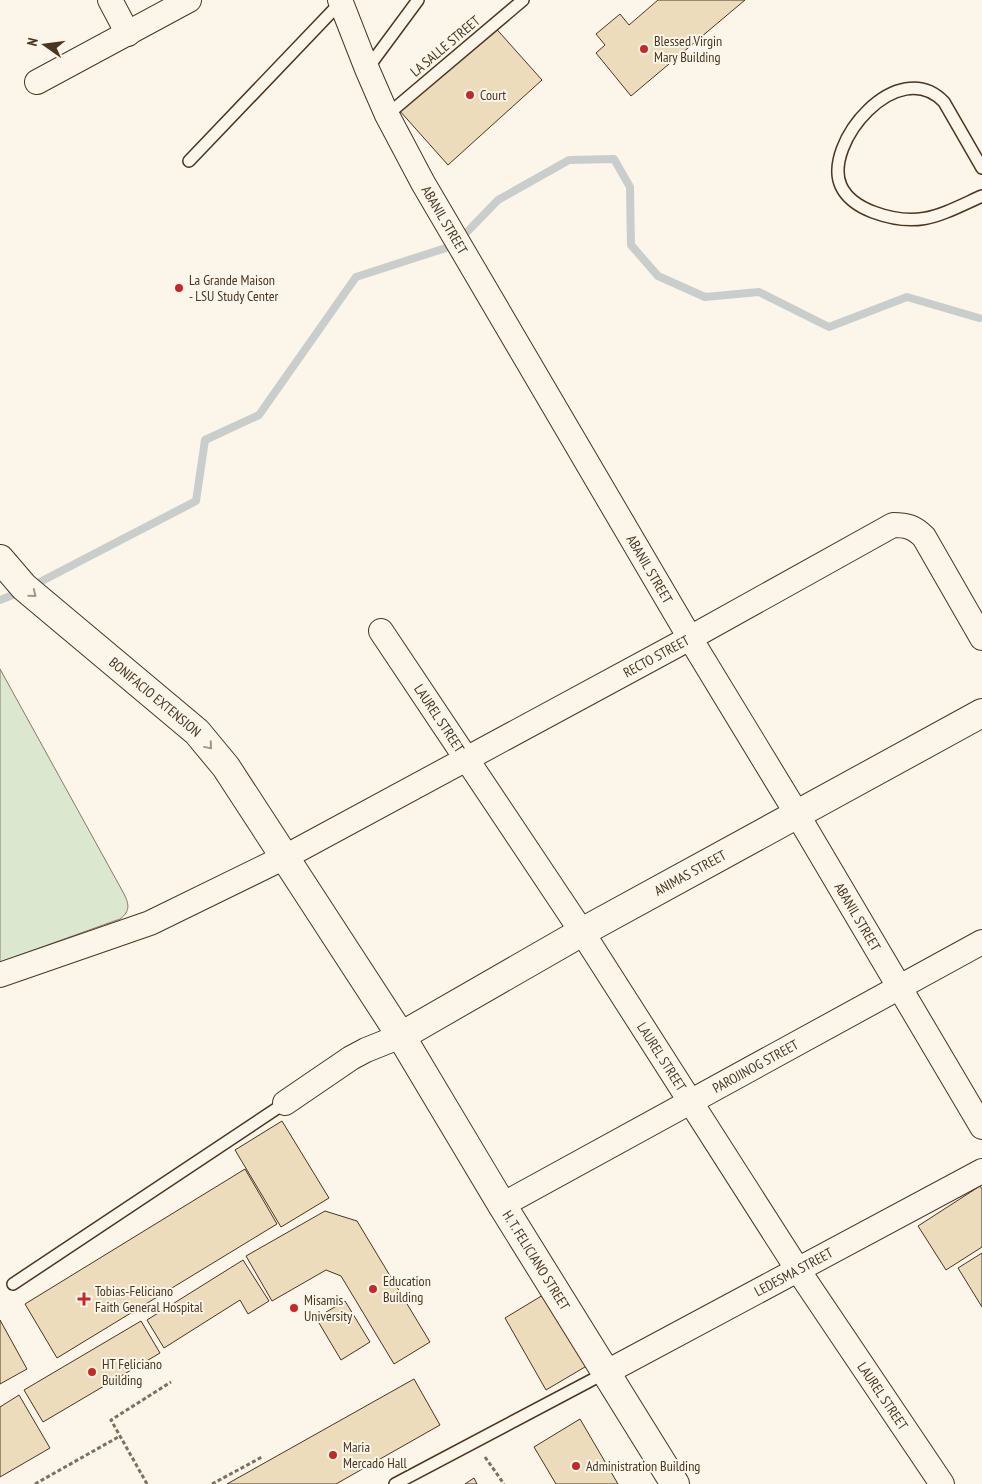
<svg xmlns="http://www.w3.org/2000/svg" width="982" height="1484" font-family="'PT Sans Narrow',sans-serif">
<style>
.green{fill:#dce7d0;stroke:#887966}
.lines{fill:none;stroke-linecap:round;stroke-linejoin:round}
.stream{stroke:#c9cecd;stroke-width:8}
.building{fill:#ecdcbc;stroke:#4a3520}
.service-casing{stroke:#4a3520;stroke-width:14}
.minor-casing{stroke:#4a3520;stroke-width:26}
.tertiary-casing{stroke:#4a3520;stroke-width:30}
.path{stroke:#7f6f5c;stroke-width:3;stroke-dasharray:4 2.5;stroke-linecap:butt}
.service{stroke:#fbf6e9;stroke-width:11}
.minor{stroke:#fbf6e9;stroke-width:24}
.tertiary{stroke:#fbf6e9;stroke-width:28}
.oneway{stroke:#a29684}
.poi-dot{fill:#c62828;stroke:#fbf6e9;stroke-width:2}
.labels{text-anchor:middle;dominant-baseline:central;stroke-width:4;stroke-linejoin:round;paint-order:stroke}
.poi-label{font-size:14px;fill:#4a3520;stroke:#fbf6e9;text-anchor:start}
.street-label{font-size:14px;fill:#4a3520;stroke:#fbf6e9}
</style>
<rect width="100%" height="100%" fill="#fbf6e9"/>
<path class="green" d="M0,669L123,892C129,903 131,911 120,919L0,962Z"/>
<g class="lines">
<path class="stream" d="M468,231L498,200L569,160L614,159L630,187L631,245L658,276L705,297L759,292L829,327L907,297L979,318
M38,583L196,501L205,440L259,415L356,277L455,245
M0,600L20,592"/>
</g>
<path class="building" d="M658,0H745L631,96L596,53L605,45L596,34L620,14L629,25Z
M492,24L542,80L448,165L399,110Z
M282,1121L329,1198L281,1227L235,1150Z
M245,1169L277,1224L57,1358L25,1304Z
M980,1186L982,1189V1247L946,1270L918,1226Z
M325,1211L357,1221L430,1342L394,1364L341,1276L326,1270L272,1301L246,1256Z
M982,1253V1307L958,1268Z
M243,1260L269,1301L248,1314L240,1300L164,1348L147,1320Z
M548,1292L590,1364L546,1390L505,1318Z
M345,1301L370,1342L341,1360L316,1318Z
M0,1320L27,1369L0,1384Z
M141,1321L160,1353L43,1422L24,1390Z
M414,1379L440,1425L336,1484H227Z
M19,1395L50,1448L0,1477V1407Z
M580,1419L618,1484H556L534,1447Z
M474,1478L477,1484H465Z"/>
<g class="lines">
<g class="service-casing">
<path id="service" d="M367,69L418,0
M387,115L523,0
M189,161L341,2
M982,168L944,102C898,54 822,144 841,186C847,199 860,207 873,212C919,229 940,215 982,196
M13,1284L285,1103
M395,1484L605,1373"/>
</g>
<g class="minor-casing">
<g id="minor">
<path d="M110,0L128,34"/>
<path id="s1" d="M340,0L367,69L387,115L423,183L690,638L797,814L982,1127"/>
<path d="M37,82L189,0"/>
<path id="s2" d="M381,631L582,932L798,1270L942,1484"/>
<path id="s3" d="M0,975L150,923L285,857L690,638L893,525C907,525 914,527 924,537L982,638"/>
<path d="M285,1103L351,1058L366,1050L401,1036"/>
<path id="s4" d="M502,1205L982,942"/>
<path id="s5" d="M605,1373L982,1171"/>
</g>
</g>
<g class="tertiary-casing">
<g id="tertiary">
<path id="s6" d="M0,559L24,587L197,732L226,767L401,1036L502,1205L675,1484"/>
<path id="s7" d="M401,1036L582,932L982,713"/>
</g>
</g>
<path class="path" d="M485,1457L504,1484
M35,1484L120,1436
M147,1484L111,1420L171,1382
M212,1484L262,1457"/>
<use href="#service" class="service"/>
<use href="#minor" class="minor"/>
<use href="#tertiary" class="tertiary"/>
</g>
<defs><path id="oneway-chevron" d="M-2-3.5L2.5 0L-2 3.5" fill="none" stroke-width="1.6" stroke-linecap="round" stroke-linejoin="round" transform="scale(1.25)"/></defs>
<g class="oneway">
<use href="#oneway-chevron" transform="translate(33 594) rotate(39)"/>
<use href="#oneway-chevron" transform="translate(209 746) rotate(50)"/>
</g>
<g class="poi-dot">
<circle cx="644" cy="49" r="5"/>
<circle cx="470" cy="95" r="5"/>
<circle cx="179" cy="288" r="5"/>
<circle cx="373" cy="1289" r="5"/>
<path d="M81.5 1291.5h5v5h5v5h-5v5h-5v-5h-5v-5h5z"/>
<circle cx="294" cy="1308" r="5"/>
<circle cx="92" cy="1372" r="5"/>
<circle cx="333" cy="1455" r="5"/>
<circle cx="576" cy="1466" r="5"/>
</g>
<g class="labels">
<g class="poi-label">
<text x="654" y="41">Blessed Virgin<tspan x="654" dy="16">Mary Building</tspan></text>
<text x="480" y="95">Court</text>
<text x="189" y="280">La Grande Maison<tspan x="189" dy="16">- LSU Study Center</tspan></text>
<text x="383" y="1281">Education<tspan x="383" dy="16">Building</tspan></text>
<text x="95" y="1291">Tobias-Feliciano<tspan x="95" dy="16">Faith General Hospital</tspan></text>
<text x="304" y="1300">Misamis<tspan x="304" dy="16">University</tspan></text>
<text x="102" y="1364">HT Feliciano<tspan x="102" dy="16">Building</tspan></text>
<text x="343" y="1447">Maria<tspan x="343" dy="16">Mercado Hall</tspan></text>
<text x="586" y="1466">Administration Building</text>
</g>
<g class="street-label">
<text transform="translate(445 46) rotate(-40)">LA SALLE STREET</text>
<text stroke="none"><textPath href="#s1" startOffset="244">ABANIL STREET</textPath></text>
<text stroke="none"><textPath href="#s1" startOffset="649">ABANIL STREET</textPath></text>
<text stroke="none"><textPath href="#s3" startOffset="731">RECTO STREET</textPath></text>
<text stroke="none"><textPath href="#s6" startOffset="208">BONIFACIO EXTENSION</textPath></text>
<text stroke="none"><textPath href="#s2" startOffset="105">LAUREL STREET</textPath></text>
<text stroke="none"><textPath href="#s7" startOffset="332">ANIMAS STREET</textPath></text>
<text stroke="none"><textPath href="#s1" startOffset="1054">ABANIL STREET</textPath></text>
<text stroke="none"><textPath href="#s2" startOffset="510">LAUREL STREET</textPath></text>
<text stroke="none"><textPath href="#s4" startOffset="289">PAROJINOG STREET</textPath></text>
<text stroke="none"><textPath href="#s6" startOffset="891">H. T. FELICIANO STREET</textPath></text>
<text stroke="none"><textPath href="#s5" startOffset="214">LEDESMA STREET</textPath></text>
<text stroke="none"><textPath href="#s2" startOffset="915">LAUREL STREET</textPath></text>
</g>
</g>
<g transform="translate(45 45) rotate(284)" stroke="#fbf6e9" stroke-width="4" paint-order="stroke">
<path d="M0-4L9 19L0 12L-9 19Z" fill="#4a3520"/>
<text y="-8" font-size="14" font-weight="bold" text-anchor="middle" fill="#4a3520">N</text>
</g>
</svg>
